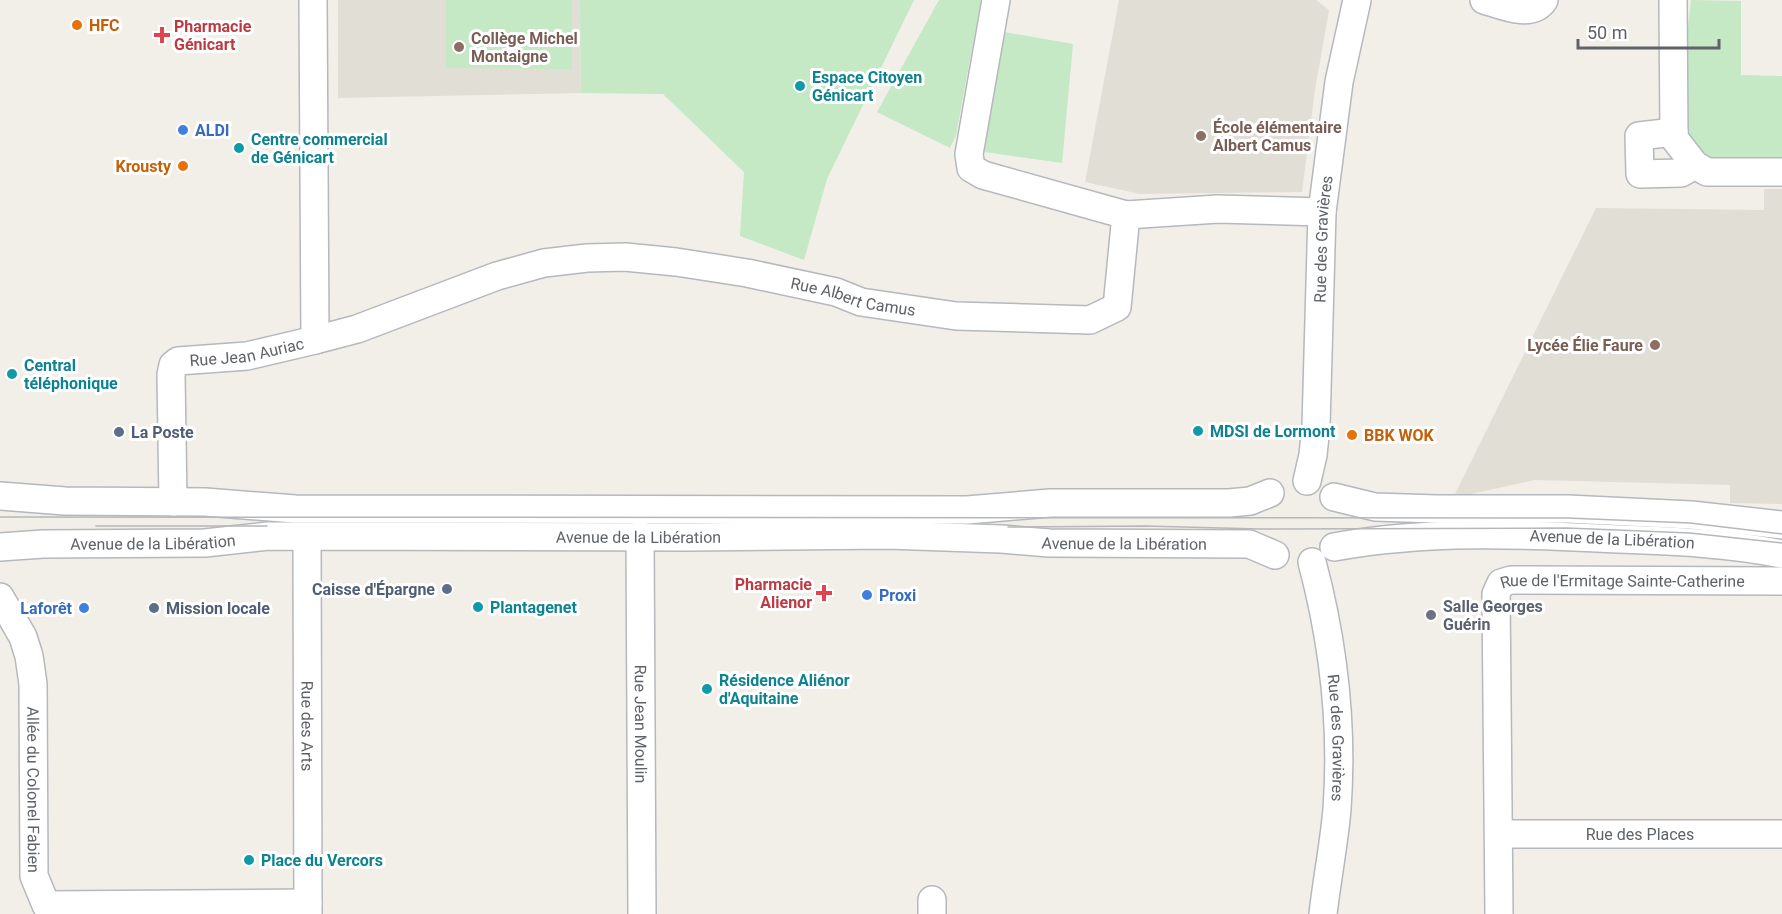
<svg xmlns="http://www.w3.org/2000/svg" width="1782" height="914" font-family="Roboto,sans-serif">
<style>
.education{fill:#e1ded6}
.green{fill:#c5e8c5}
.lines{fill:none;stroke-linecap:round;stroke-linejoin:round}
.minor-casing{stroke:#b5b8bc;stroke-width:30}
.minor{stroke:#fff;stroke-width:27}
.tram{stroke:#b6b7b8;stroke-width:1.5}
.food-dot{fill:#e8710a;stroke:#fff;stroke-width:2}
.health-dot{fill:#e0444e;stroke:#fff;stroke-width:2}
.education-dot{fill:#8d6e63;stroke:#fff;stroke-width:2}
.culture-dot{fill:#0f9aa8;stroke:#fff;stroke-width:2}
.shop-dot{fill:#3f7fe0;stroke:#fff;stroke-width:2}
.service-dot{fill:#5c6f8a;stroke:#fff;stroke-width:2}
.worship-dot{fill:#6b7280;stroke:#fff;stroke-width:2}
.labels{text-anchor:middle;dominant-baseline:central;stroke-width:6;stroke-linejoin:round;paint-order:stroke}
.food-label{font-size:16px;font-weight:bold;fill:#c56008;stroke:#fff;text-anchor:start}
.health-label{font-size:16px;font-weight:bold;fill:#be3a42;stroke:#fff;text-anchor:start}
.education-label{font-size:16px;font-weight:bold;fill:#785e54;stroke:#fff;text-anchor:start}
.culture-label{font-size:16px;font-weight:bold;fill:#0d838f;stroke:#fff;text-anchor:start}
.shop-label{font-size:16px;font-weight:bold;fill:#366cbe;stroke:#fff;text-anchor:start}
.street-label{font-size:16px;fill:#5f6368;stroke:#fff}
.service-label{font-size:16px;font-weight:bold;fill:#4e5e75;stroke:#fff;text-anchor:start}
.worship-label{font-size:16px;font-weight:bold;fill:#5b616d;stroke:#fff;text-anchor:start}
</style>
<rect width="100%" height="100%" fill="#f1efe8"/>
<path class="education" d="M338,0H580L581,93L338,98Z
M1119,0H1316L1329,10L1315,90L1302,192L1140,194L1085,182Z
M1764,189H1782V504L1730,503V485L1535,480L1453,498L1596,208L1764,210Z"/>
<path class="green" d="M446,0H572V69L446,68Z
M580,0H914L827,179L804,260L740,236L744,172L663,94L581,93Z
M939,0H981L956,135L950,148L877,112Z
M1691,0L1741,1V75L1782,76V159L1722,166L1695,156L1682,134L1686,45Z
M1004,32L1073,44L1062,163L984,152Z"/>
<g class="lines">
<g class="minor-casing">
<g id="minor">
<path d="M313,0L315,340"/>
<path d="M996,0L969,154L971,168L983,175L1126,215"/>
<path d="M1484,0C1501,5 1532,19 1544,0"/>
<path d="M1673,0L1674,138L1695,165L1707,172H1782"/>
<path d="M1674,132L1639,136L1640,174L1681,173L1695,165"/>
<path id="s1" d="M1307,481L1313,455L1316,426L1322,212L1339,82L1357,0"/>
<path d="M0,496L65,501L205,502L295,509L967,510L1050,503H1229L1250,501L1270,493"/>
<path d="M1334,497L1375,507L1436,509H1568L1691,515L1782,525"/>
<path id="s2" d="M173,502L171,375L173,365L178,361L247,356L315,340L357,329L497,276L544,263L587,258L625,257L676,262L747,273L836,292L861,302L956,316L1090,320L1117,307L1126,215L1218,209L1322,212"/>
<path id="s3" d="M640,535L642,914"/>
<path id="s4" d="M307,537L308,914"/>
<path id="s5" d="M0,547L43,544L205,543L268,536L690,537L888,535L1001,539L1049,543L1249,544L1275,555"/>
<path id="s6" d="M1334,547C1427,530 1523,534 1618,539C1672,541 1728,543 1782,554"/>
<path id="s7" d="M1312,562C1333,641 1343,727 1337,809C1334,844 1327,879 1323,914"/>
<path id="s8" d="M0,597L23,637L29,656L33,684L34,876L46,905L308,903"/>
<path id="s9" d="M1499,834H1782"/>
<path d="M932,914V900"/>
<path id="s10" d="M1499,914L1496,594L1501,583L1511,580L1782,581"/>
</g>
</g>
<use href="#minor" class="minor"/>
<path class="tram" d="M0,517L1567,518L1690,523L1782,534
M96,526H267
M1008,527L1145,526L1259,529L1567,528L1690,533L1782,543"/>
</g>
<g class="food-dot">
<circle cx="77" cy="25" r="6"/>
<circle cx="183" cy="166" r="6"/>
<circle cx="1352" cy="435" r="6"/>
</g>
<g class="health-dot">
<path d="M159 26h6v6h6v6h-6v6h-6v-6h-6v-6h6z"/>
<path d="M821 584h6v6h6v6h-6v6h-6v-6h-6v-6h6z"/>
</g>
<g class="education-dot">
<circle cx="459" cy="47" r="6"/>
<circle cx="1201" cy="136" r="6"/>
<circle cx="1655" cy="345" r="6"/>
</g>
<g class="culture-dot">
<circle cx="800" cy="86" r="6"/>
<circle cx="239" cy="148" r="6"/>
<circle cx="12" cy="374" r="6"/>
<circle cx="1198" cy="431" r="6"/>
<circle cx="478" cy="607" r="6"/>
<circle cx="707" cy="689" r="6"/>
<circle cx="249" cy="860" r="6"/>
</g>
<g class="shop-dot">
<circle cx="183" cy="130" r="6"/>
<circle cx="867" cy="595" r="6"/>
<circle cx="84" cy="608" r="6"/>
</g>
<g class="service-dot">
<circle cx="119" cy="432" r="6"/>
<circle cx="447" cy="589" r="6"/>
<circle cx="154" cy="608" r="6"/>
</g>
<circle class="worship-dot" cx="1431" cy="615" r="6"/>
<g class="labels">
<g class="food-label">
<text x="89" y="25">HFC</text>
<text x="171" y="166" text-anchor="end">Krousty</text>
<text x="1364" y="435">BBK WOK</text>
</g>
<g class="health-label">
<text x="174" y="26">Pharmacie<tspan x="174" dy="18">Génicart</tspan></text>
<text x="812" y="584" text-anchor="end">Pharmacie<tspan x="812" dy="18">Alienor</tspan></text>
</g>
<g class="education-label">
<text x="471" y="38">Collège Michel<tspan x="471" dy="18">Montaigne</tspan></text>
<text x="1213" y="127">École élémentaire<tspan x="1213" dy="18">Albert Camus</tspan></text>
<text x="1643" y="345" text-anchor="end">Lycée Élie Faure</text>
</g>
<g class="culture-label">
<text x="812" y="77">Espace Citoyen<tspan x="812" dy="18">Génicart</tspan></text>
<text x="251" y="139">Centre commercial<tspan x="251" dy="18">de Génicart</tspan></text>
<text x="24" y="365">Central<tspan x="24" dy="18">téléphonique</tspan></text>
<text x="1210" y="431">MDSI de Lormont</text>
<text x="490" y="607">Plantagenet</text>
<text x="719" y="680">Résidence Aliénor<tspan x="719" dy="18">d'Aquitaine</tspan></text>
<text x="261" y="860">Place du Vercors</text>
</g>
<g class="shop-label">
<text x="195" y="130">ALDI</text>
<text x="879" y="595">Proxi</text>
<text x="72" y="608" text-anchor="end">Laforêt</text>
</g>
<g class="street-label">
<text stroke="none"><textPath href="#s1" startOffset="243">Rue des Gravières</textPath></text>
<text stroke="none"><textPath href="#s2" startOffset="838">Rue Albert Camus</textPath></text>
<text stroke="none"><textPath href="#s2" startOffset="213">Rue Jean Auriac</textPath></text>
<text stroke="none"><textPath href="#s5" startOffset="639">Avenue de la Libération</textPath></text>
<text stroke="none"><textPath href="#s6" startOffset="279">Avenue de la Libération</textPath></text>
<text stroke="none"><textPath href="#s5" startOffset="153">Avenue de la Libération</textPath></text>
<text stroke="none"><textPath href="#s5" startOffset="1125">Avenue de la Libération</textPath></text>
<text stroke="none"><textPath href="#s10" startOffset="454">Rue de l'Ermitage Sainte-Catherine</textPath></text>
<text stroke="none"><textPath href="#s4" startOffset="189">Rue des Arts</textPath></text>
<text stroke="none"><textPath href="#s3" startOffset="189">Rue Jean Moulin</textPath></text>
<text stroke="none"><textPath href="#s7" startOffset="178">Rue des Gravières</textPath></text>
<text stroke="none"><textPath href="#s8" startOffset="200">Allée du Colonel Fabien</textPath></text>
<text stroke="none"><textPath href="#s9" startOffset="141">Rue des Places</textPath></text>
</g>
<g class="service-label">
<text x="131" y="432">La Poste</text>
<text x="435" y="589" text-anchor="end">Caisse d'Épargne</text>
<text x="166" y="608">Mission locale</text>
</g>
<g class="worship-label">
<text x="1443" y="606">Salle Georges<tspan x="1443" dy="18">Guérin</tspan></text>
</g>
</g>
<path d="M1578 39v9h141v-9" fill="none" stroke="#5f6368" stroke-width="3"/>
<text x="1587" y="39" font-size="18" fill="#5f6368" stroke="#ffffff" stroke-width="4.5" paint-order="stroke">50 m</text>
</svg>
